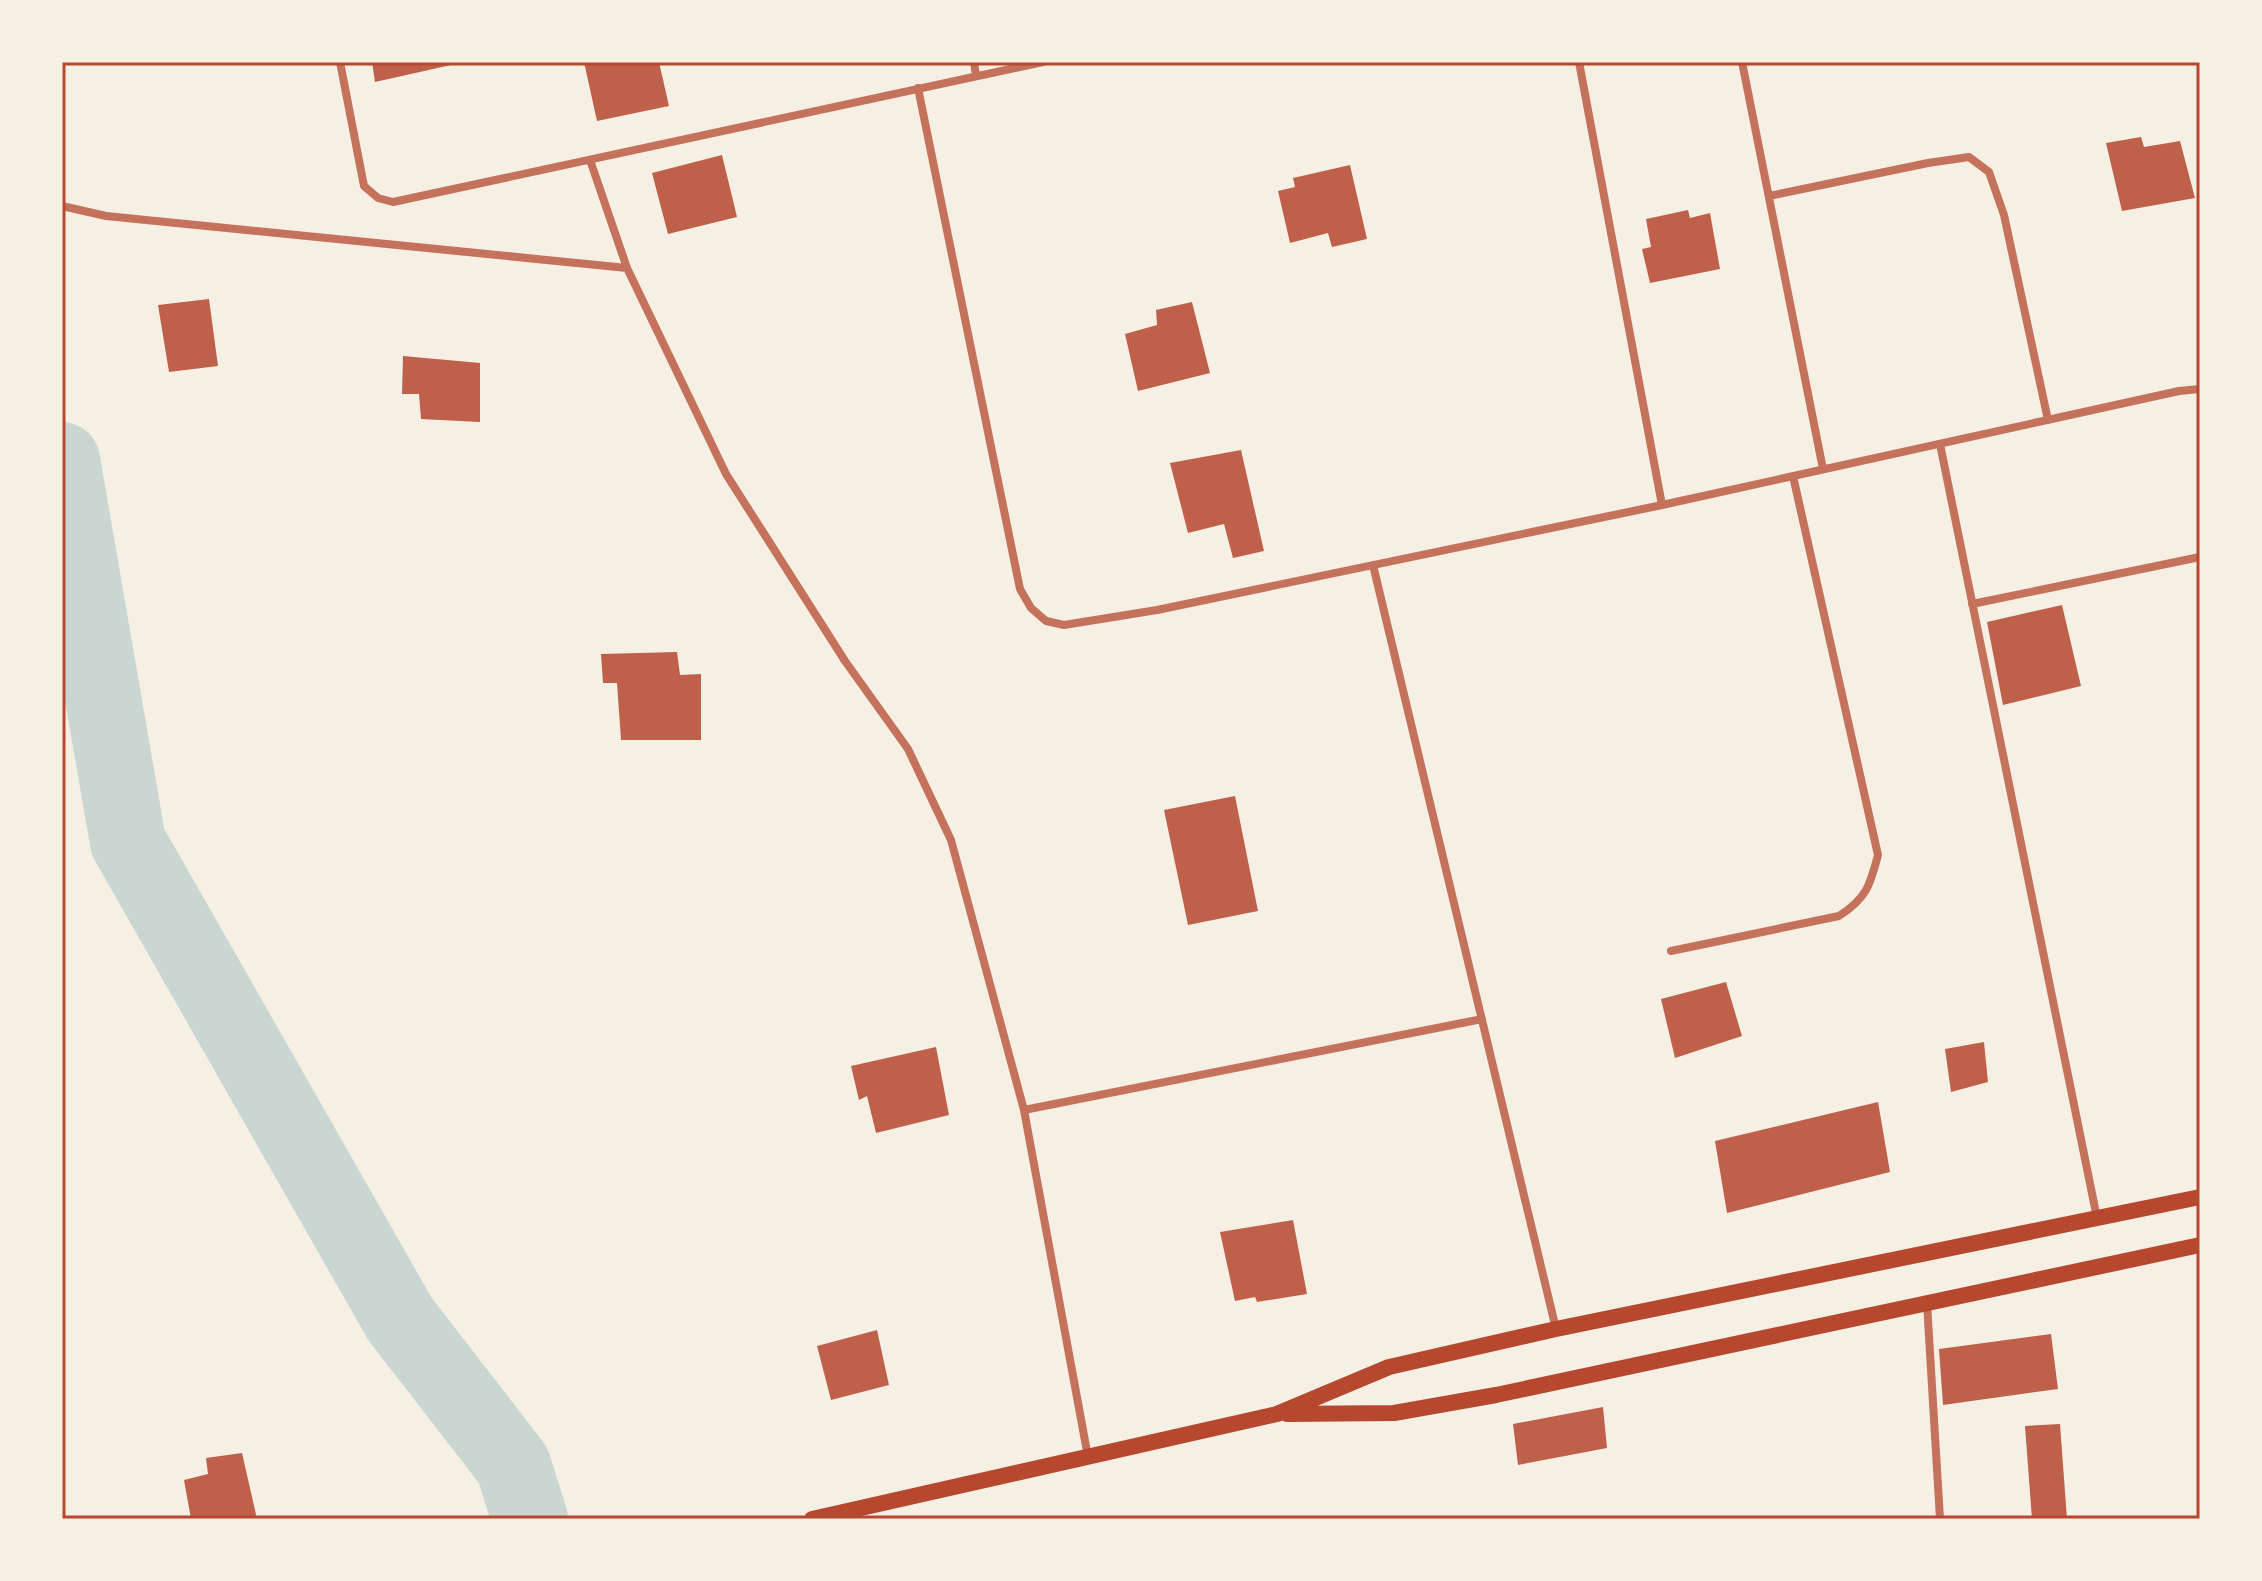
<svg xmlns="http://www.w3.org/2000/svg" width="2262" height="1581" font-family="'Space Grotesk',sans-serif">
<style>
.lines{fill:none;stroke-linecap:round;stroke-linejoin:round}
.river{stroke:#c9d6d2;stroke-width:76}
.building{fill:#bf614a}
.minor{stroke:#c5725c;stroke-width:8}
.secondary{stroke:#b5482f;stroke-width:16}
.neatline{fill:none;stroke:#b5482f;stroke-width:3}
</style>
<rect width="100%" height="100%" fill="#f6efe4"/>
<g class="lines">
<path class="river" d="M62,460L128,842L400,1319L513,1465L530,1519"/>
</g>
<path class="building" d="M372,62H460V63L375,82Z
M584,62H659L669,106L597,121Z
M2141,137L2144,147L2180,141L2195,198L2122,211L2106,143Z
M722,155L737,217L668,234L652,173Z
M1350,165L1367,239L1332,247L1328,233L1290,243L1278,191L1295,187L1293,178Z
M1688,210L1690,218L1710,213L1720,269L1650,283L1642,249L1651,247L1646,219Z
M209,299L218,366L169,372L158,305Z
M1192,302L1210,373L1138,391L1125,334L1157,325L1156,310Z
M403,356L480,363V422L421,419L419,394H402Z
M1241,450L1264,551L1233,558L1224,524L1188,533L1170,463Z
M2062,605L2081,686L2003,705L1987,622Z
M677,652L680,675L701,674V740H621L617,683H603L601,654Z
M1235,796L1258,911L1188,925L1164,810Z
M1726,982L1742,1036L1675,1058L1661,999Z
M1984,1042L1988,1082L1951,1092L1945,1049Z
M936,1047L949,1115L876,1133L867,1096L859,1100L851,1066Z
M1878,1102L1890,1172L1727,1213L1715,1141Z
M1293,1220L1307,1294L1257,1302L1255,1297L1235,1301L1220,1232Z
M877,1330L889,1385L831,1400L817,1346Z
M2051,1334L2058,1389L1943,1405L1939,1349Z
M1603,1407L1607,1448L1518,1465L1513,1424Z
M2060,1424L2067,1519H2032L2025,1426Z
M242,1453L257,1519H191L184,1480L208,1474L206,1458Z"/>
<g class="lines">
<path class="minor" d="M340,62L364,186L378,198L393,202L1043,62
M974,62L976,76
M1579,62L1662,505
M1742,62L1823,469
M918,88L1020,589L1031,608L1046,621L1064,625L1157,610L1662,505L2179,391L2200,389
M590,160L627,268L726,474L845,661L908,749L951,840L1024,1110L1088,1457
M1769,196L1928,163L1969,157L1989,172L2004,215L2048,420
M62,206L106,216L627,268
M1940,444L2097,1218
M1373,565L1556,1329
M1972,604L2200,557
M1671,951L1839,916C1867,898 1870,885 1878,855L1793,476
M1024,1110L1482,1019
M1927,1303L1940,1519"/>
<path class="secondary" d="M1287,1414L1394,1413L1496,1395L2200,1245
M812,1519L1277,1414L1389,1367L1556,1329L2200,1197"/>
</g>
<rect width="2262" height="1581" fill="none" stroke="#f6efe4" stroke-width="128"/>
<rect x="64" y="64" width="2134" height="1453" class="neatline"/>
</svg>
